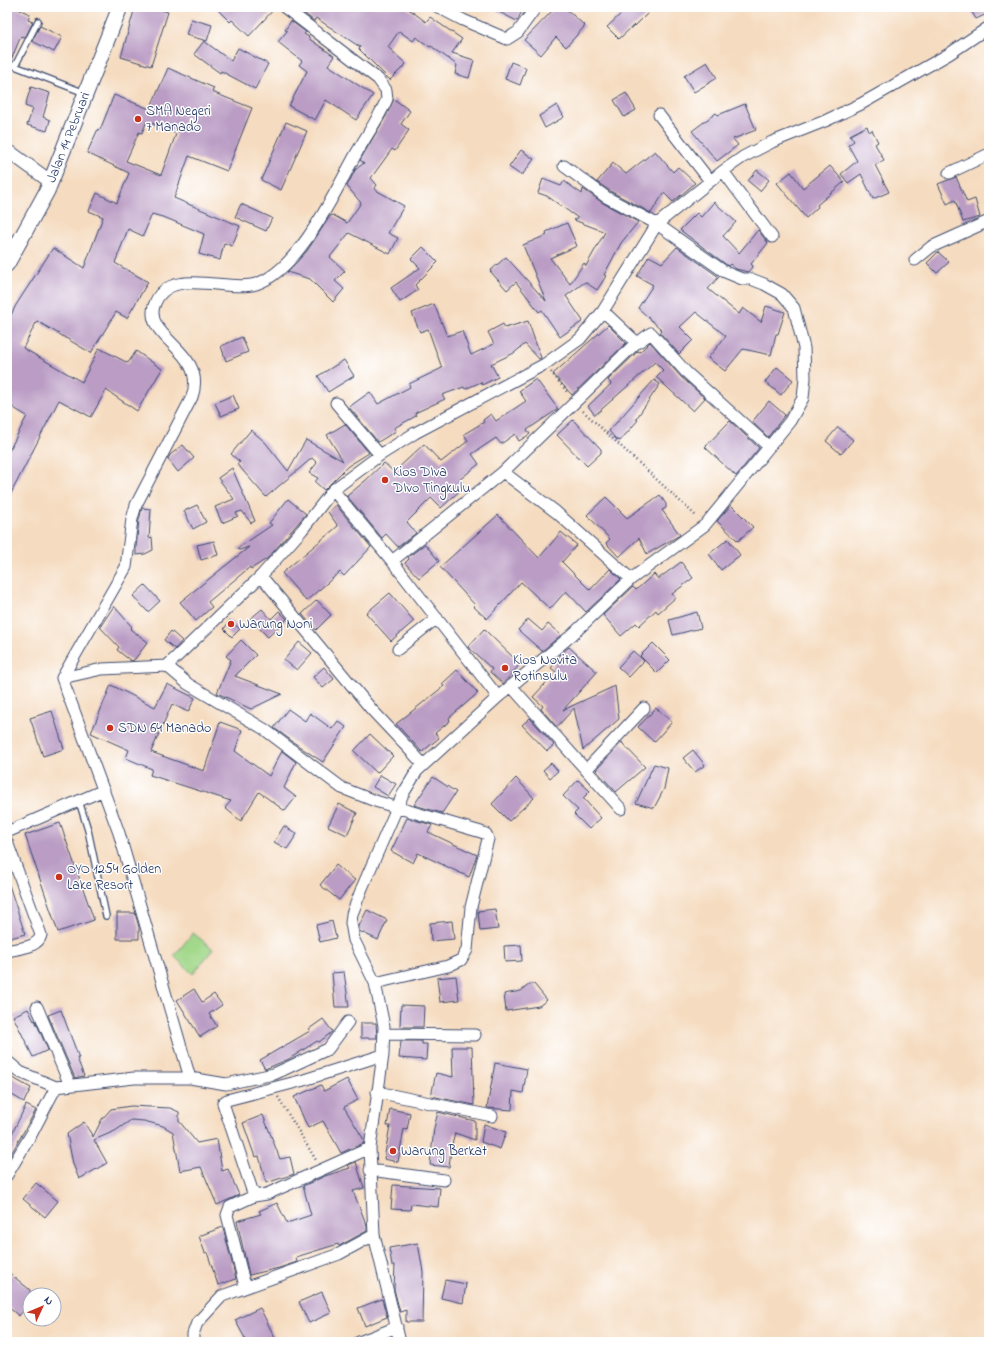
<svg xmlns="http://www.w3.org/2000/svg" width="996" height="1349" font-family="'Indie Flower',sans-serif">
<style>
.green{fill:#a2d88a;stroke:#5e8474}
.building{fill:#ba9cc4;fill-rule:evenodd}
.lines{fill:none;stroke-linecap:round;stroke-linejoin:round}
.service-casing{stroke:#3c496d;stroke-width:8}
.minor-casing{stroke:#3c496d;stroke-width:13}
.tertiary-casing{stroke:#3c496d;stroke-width:15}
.secondary-casing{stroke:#3c496d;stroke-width:17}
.path{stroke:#3c496d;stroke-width:2.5;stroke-dasharray:1 3;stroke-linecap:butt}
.service{stroke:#fff;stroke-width:5.5}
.minor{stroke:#fff;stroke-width:11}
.tertiary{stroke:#fff;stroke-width:13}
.secondary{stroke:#fff;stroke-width:15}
.poi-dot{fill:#c8321e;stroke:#fff;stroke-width:1.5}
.labels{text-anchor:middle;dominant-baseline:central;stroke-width:3;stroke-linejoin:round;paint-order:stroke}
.poi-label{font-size:14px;fill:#1b2f5e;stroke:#fff;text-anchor:start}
.street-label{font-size:14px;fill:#1b2f5e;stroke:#fff}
</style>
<rect width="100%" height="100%" fill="#fff"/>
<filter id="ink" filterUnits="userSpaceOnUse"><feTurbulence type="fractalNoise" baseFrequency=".025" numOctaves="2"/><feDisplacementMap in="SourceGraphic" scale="8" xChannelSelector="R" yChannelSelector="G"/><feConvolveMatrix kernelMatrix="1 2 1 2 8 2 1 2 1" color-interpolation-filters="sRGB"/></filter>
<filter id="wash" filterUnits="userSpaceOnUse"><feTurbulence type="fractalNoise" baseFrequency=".012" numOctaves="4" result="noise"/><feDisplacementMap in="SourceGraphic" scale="16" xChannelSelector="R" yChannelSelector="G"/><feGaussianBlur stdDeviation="0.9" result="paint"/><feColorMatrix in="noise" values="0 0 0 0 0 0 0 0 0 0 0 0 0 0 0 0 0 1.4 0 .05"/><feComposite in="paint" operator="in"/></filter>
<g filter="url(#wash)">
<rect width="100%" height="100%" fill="#f5dbbf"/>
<path class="green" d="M193,933L213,949L193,974L174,956Z"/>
<g id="blocks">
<path class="building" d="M7,7H13L30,14L28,20L33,22L25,38L21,36L11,60L7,59Z
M135,7H153L168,12L151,66L121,57Z
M215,7H276L249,36L232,20L230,22Z
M299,7H406L426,22L430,17L462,39L452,53L474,60L469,78L455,74L457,65L431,46L430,47L416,37L413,41L399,31L388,47L406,64L390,80L359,49L360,47L316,18L314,21L300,10L301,8Z
M489,7H524L517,21Z
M556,7H564L585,26L566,47L556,37L541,55L524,40Z
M615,7H654L635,26L634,25L619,39L607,27L622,13Z
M969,7H989V13L976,19Z
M191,19L212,25L207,41L186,35Z
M291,21L306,32L304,34L309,37L308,38L334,56L328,65L373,95L356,120L326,100L315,120L289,106L307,71L299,65L302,61L278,42L287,31L285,30Z
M40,26L62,37L54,52L32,41Z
M204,41L231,61L238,48L268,64L255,89L221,71L220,73L194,54Z
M511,62L526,68L520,85L505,79Z
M707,62L717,78L694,92L684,76Z
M168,68L214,88L212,92L252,108L227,171L189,156L174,198L240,226L232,246L224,243L220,260L199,254L204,234L166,218L152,214L143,236L128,229L115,263L148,282L127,318L116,312L91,353L37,321L23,348L82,382L99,348L128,363L136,351L162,369L137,411L106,390L91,417L59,400L7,501V455L27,416L7,404V323L16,305L53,248L84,268L103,217L89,211L97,193L117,203L129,173L87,153L98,129L100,130L114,95L150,109ZM147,121L176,134L161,175L126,161L139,132L142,133Z
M31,87L50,93L43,117L50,120L47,131L27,125L33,109L25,106Z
M626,93L636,110L624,117L614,100Z
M394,99L410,111L401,124L409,130L395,151L392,149L371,178L377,185L374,189L404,206L388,233L398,238L390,254L349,233L330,257L345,271L335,281L344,289L333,302L310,279L287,272L307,251L330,216L333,215L347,223L361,203L347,186L355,170L364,163L360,160L386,116Z
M745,104L756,130L733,139L738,145L717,161L692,131L716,113L718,115Z
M557,105L564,117L545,128L539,116Z
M286,122L307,131L281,190L261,180Z
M867,126L869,132L872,130L878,142L875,144L884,160L875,165L889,192L873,199L861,174L848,183L841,174L857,161L848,145L854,141L850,135Z
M521,150L534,159L523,174H519L509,167Z
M655,151L673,172L678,167L695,183L673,202L664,193L651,213L610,191L597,182L613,163L626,174Z
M830,166L844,182L817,205L818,207L806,218L777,183L791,172L803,188Z
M757,170L769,180L760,191L748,181Z
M956,177L967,202L975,199L980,217L963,222L955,200L947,204L938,184Z
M543,179L561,186L564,181L582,194L583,189L603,203L638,222L621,243L604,275L606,276L597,290L585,282L566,296L583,321L560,337L542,310L539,312L516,282L507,290L490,271L506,257L546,301L523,245L547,235L546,232L567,223L577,246L550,258L570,284L584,263L586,266L605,232L574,220L578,218L547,196L538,193Z
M714,202L736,222L723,236L739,253L758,230L768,243L751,264L753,266L748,272L736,269L730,264L728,266L680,230L697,213L701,217Z
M241,204L272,218L266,231L235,217Z
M423,247L438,262L415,285L418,290L400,302L391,288L420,268L411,259Z
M677,247L719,277L708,289L739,314L743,308L761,322L766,306L785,312L778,334H776L771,355L743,349L725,371L708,358L726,336L696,312L680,327L693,340L679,354L660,333L662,330L638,308L653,285L637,276L649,256L662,263Z
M938,252L949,262L937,273L927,263Z
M434,304L447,336L462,331L471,355L494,344L488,332L503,324L505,328L528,321L541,358L539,359L525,344L514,353L491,364L498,377L482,385L481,382L465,389L464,387L442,395L445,399L415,413L416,416L394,428L396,431L378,442L349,407L370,392L378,404L410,387L409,384L442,368L428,329L420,332L412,313Z
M608,325L626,343L572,395L553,374Z
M242,337L248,352L226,361L221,346Z
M650,342L681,377L705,398L693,411L656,377L663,370L655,362L595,415L588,406L611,384L608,380L638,351L640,352Z
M344,360L354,376L328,392L318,376Z
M777,367L793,380L781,395L765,382Z
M536,379L558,409L527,430L530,434L519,441L515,434L501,444L496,438L472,454L479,464L459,480L465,486L441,508L431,498L407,522L416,533L398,547L386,534L382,538L347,496L365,481L384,463L394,472L424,444L441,462L468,441L464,434L484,422L483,420L491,414L496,421L526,401L519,391Z
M654,380L660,384L636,419L638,420L620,441L616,439L609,431Z
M233,395L239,409L221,416L215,403Z
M769,401L785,415L768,437L752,422Z
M573,420L601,449V453L587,466L557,435Z
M730,421L759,448L736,476L705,447Z
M345,424L369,453L348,466L324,490L315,482L318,478L309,473L317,463L312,458L266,497L237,464L240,462L231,454L251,430L265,442L288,471L306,440L343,461L327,435Z
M838,427L853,440L841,454L826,441Z
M183,445L194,458L178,472L168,459L170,455Z
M232,468L255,521L251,523L242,511L236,513L238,516L222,523L215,507L234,499L218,478Z
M660,495L666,504V508L662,510L680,535L647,554L639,538L619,557L606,543L610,539L587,515L606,497L627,518Z
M288,499L306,514L268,558L251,569L250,567L208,602L212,607L196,621L180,602L249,547L239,550L238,548L272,525L269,523Z
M197,505L206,522L193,529L184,511Z
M336,505L371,547L344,576L340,572L306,601L282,573L338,526L328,512Z
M731,505L753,527L738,541L717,521Z
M142,508L151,509L149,538L152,537L153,550L145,554L136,555V547L139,520Z
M498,515L539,558L561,532L577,545L562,562L590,590L610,569L621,579L586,612L566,591L550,609L521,582L487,619L473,606L475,605L440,567Z
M728,539L740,555L721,570L709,554Z
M214,541L218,555L201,560L197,545Z
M425,544L439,561L419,578L405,563L409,559L408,557Z
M681,562L693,578L672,594L675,598L658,613L656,610L639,626L636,623L621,636L603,615L633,587L636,590L654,574L658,579Z
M145,585L160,601L148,612L133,596Z
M390,593L414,621L391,641L366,613Z
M317,600L331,615L316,630L302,614Z
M114,606L132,627L130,629L148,642L134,660L131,661L117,650L119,647L100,627Z
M262,609L271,619L279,611L287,619L268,637L250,619Z
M697,612L701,628L673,635L669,620Z
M528,619L542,631L548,624L561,635L542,651L518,630Z
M230,620L240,629L232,637L224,629Z
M484,629L520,664L503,684L490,672L492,669L468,647Z
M171,631L182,641L175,649L164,640Z
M241,640L256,655L235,676L282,694L251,709L217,693L231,660L226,656Z
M299,642L312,653L297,670L284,660Z
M653,643L670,660L657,673L640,656Z
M569,647L597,672L563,710L615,686L619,719L583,750L574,708L557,727L541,709L543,706L533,697L556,672L551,668L556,662L553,660Z
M633,651L644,661L629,677L618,667Z
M324,667L334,679L323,688L313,677Z
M457,670L478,693L449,718L450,721L435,733L439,738L422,752L396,724L444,686L442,684Z
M167,684L195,698L188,712L172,704L151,752L204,771L220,722L242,730L235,751L269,776L282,751L296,762L284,788L296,797L285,811L259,792L241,821L225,808L231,801L150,775L152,769L126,758L129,750L91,733L111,685L155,707Z
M656,708L672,722L654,742L638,727Z
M288,709L305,721L310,713L332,729L338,721L346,727L323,762L303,749L274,728Z
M52,711L64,749L43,756L30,718Z
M530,718L554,745L547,751L522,725Z
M370,734L393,756L377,773L354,751Z
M622,742L623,744L645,767L616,792L596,770Z
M693,750L705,765L695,772L683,758Z
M551,763L558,771L550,778L543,770Z
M654,764L668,768L664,789L654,808L636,803Z
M380,775L396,784L388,796L373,787Z
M433,777L456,792L442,813L414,805Z
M516,778L534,798L509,821L492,804Z
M578,780L590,791L583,798L601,818L589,829L574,814L578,810L563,796Z
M339,804L357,813L347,835L328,826Z
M407,818L432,825L428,832L477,855L469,877L418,853L413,863L391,851Z
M60,823L94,920L58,932L25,835Z
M284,826L297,834L287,849L274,842Z
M336,865L355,880L339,900L320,885Z
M7,885H9L25,934L7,939Z
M495,909L498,929L480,931L478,911Z
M367,910L387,920L378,940L359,931V926Z
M117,913H135L139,927V939H117Z
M332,921L336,938L320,942L316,925Z
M452,921L454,939L431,941L430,923Z
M521,945L522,961L505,962L504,946Z
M344,972L349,1007H335L332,973Z
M456,976L459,1000L440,1002L437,978Z
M530,984H534L547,1000L539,1006L506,1011L504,994L521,991Z
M194,989L202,1002L214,994L222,1005L209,1014L217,1026L200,1037L177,1000Z
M401,1005L424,1006L423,1027H401L400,1026Z
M28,1009L34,1021L35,1020L48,1050L33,1057L13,1016Z
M61,1010L79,1058H77L84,1076L79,1077L75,1078L48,1015Z
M323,1019L332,1031V1032L319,1042L317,1041L289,1059L265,1069L260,1060L310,1031L309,1029Z
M361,1023H376L377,1038H361Z
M401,1041H422V1044H427L426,1060L399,1058Z
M452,1047H472L474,1105L431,1096L436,1073L453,1077Z
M495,1063L527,1069L523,1093L513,1091L512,1110L487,1108Z
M11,1077L31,1088L24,1102L7,1092V1084Z
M347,1079L358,1100L344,1107L364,1140V1143L341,1153L323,1121L308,1128L294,1097L321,1085L324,1091Z
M26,1105L36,1110L7,1161V1144Z
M131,1106L170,1108L179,1112V1121L197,1143L217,1139L222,1171L228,1169L239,1195L217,1205L201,1167L180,1171L173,1132L163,1126L144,1121L131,1120L115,1131L94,1140L107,1163L79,1179L73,1164L67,1134L84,1122L93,1137L102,1119L111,1109Z
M390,1109L410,1113L407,1130L404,1129L398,1162L384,1159L390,1126H387Z
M438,1112L475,1121V1140L455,1133L451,1149L449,1167L430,1165L434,1128Z
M263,1115L280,1159L290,1157L294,1174L266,1183L259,1156L255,1157L243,1123Z
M484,1124L506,1132L500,1149L481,1142Z
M356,1162L364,1188L353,1191L367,1226V1231L339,1246L338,1244L296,1257L297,1262L279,1268L249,1275L237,1221L261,1214L259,1211L277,1203L287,1223L311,1215L303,1186L325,1176L350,1168L348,1165Z
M36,1183L58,1201L45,1217L23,1199Z
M393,1185L440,1188L438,1207L411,1204L410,1210L391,1209Z
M223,1227L236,1279L218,1285L207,1252L205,1253L199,1236Z
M418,1243L423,1272L422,1322H406V1310L400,1312L394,1289L395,1265H392L389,1248Z
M7,1271L30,1290V1302L19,1316L7,1306Z
M445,1280L466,1284L463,1303L441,1298Z
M322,1292L331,1313L309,1323L299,1302Z
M382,1299L387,1317L365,1326L358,1308Z
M260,1308L277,1342H247L235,1320Z"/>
</g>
</g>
<g filter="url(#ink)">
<use href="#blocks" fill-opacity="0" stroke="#3c496d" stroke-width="1"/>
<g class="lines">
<g class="service-casing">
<path id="service" d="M7,63L85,93
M15,66L38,21
M79,801L88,830L106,916"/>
</g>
<g class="minor-casing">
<path id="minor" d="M438,7L463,20L507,39L518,32L536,7
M659,115L710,181
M564,166L606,197L657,224L725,272L742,279H751L764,284L782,294L794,308L804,348L805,378L803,398L790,421L769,447
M723,171L772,237
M949,173L989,154
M915,260L931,247L989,221
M336,403L380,455
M503,472L556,512L631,579
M333,490L380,455L415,433L545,364L580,339L603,311L657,224L723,171L743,157L772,142L825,121L861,104L949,54L989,27
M392,561L503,472L638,341
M261,576L372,710L423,764
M398,649L437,618
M167,666L188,684L264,729L342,788L375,801L481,832L486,834L488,839L471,907L467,950L461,960L448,966L375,983
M62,678L102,669L167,666L261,576L302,530L333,490L392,561L498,697L417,771L403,794L362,888L352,914L351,923L354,940L375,983L384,1026L383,1055L370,1148L374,1235L339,1254L222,1296L197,1323L193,1334V1342
M511,686L621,809
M498,697L572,635L631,579L705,525L769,447L686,372L651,333L640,341H635L603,311
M586,770L644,708
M7,832L104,790
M7,842L41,935C38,948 18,948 7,951
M37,1007L70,1085
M384,1034L475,1035
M7,1061L20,1072L56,1087L134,1078H190L119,833L62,678L126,567L132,519L136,505L192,397C208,351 144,339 154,306C167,264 227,293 256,284C299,270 335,192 356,154C366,136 379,118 387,99L386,90L378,79L284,7
M190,1078L226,1084L274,1074L328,1049L348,1022
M377,1092L492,1116
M370,1148L267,1194L254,1196L223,1103L227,1100L304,1080L383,1055
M370,1170L444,1180
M7,1175L32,1133L56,1087
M374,1235L400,1342
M245,1286L227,1215L230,1207L254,1196
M359,1342L397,1327"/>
</g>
<g class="tertiary-casing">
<path id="tertiary" d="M7,150L51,182"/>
</g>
<g class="secondary-casing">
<g id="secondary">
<path id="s1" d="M7,264L47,191L120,7"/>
</g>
</g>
<path class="path" d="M551,372L568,393
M583,411L696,516
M278,1097L316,1160"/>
<use href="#service" class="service"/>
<use href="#minor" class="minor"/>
<use href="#tertiary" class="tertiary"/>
<use href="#secondary" class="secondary"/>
</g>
</g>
<g class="poi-dot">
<circle cx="138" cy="119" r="4"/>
<circle cx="385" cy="480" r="4"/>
<circle cx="231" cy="624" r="4"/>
<circle cx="505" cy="668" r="4"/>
<circle cx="110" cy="728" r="4"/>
<circle cx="59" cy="877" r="4"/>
<circle cx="393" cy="1151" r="4"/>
</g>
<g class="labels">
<g class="poi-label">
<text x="146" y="111">SMA Negeri<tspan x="146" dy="16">7 Manado</tspan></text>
<text x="393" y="472">Kios DIva<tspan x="393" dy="16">DIvo Tingkulu</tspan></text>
<text x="239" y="624">Warung Noni</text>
<text x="513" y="660">Kios Novita<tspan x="513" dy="16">Rotinsulu</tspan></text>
<text x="118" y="728">SDN 64 Manado</text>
<text x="67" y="869">OYO 1254 Golden<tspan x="67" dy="16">Lake Resort</tspan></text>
<text x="401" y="1151">Warung Berkat</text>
</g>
<g class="street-label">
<text stroke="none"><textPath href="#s1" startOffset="141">Jalan 14 Pebruari</textPath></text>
</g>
</g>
<rect width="996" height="1349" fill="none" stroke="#fff" stroke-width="24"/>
<g transform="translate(42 1307) rotate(46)"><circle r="19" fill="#ffffff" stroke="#a4acbf"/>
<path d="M0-3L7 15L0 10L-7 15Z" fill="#c8321e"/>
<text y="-6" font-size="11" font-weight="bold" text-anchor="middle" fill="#1b2f5e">N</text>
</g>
</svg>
